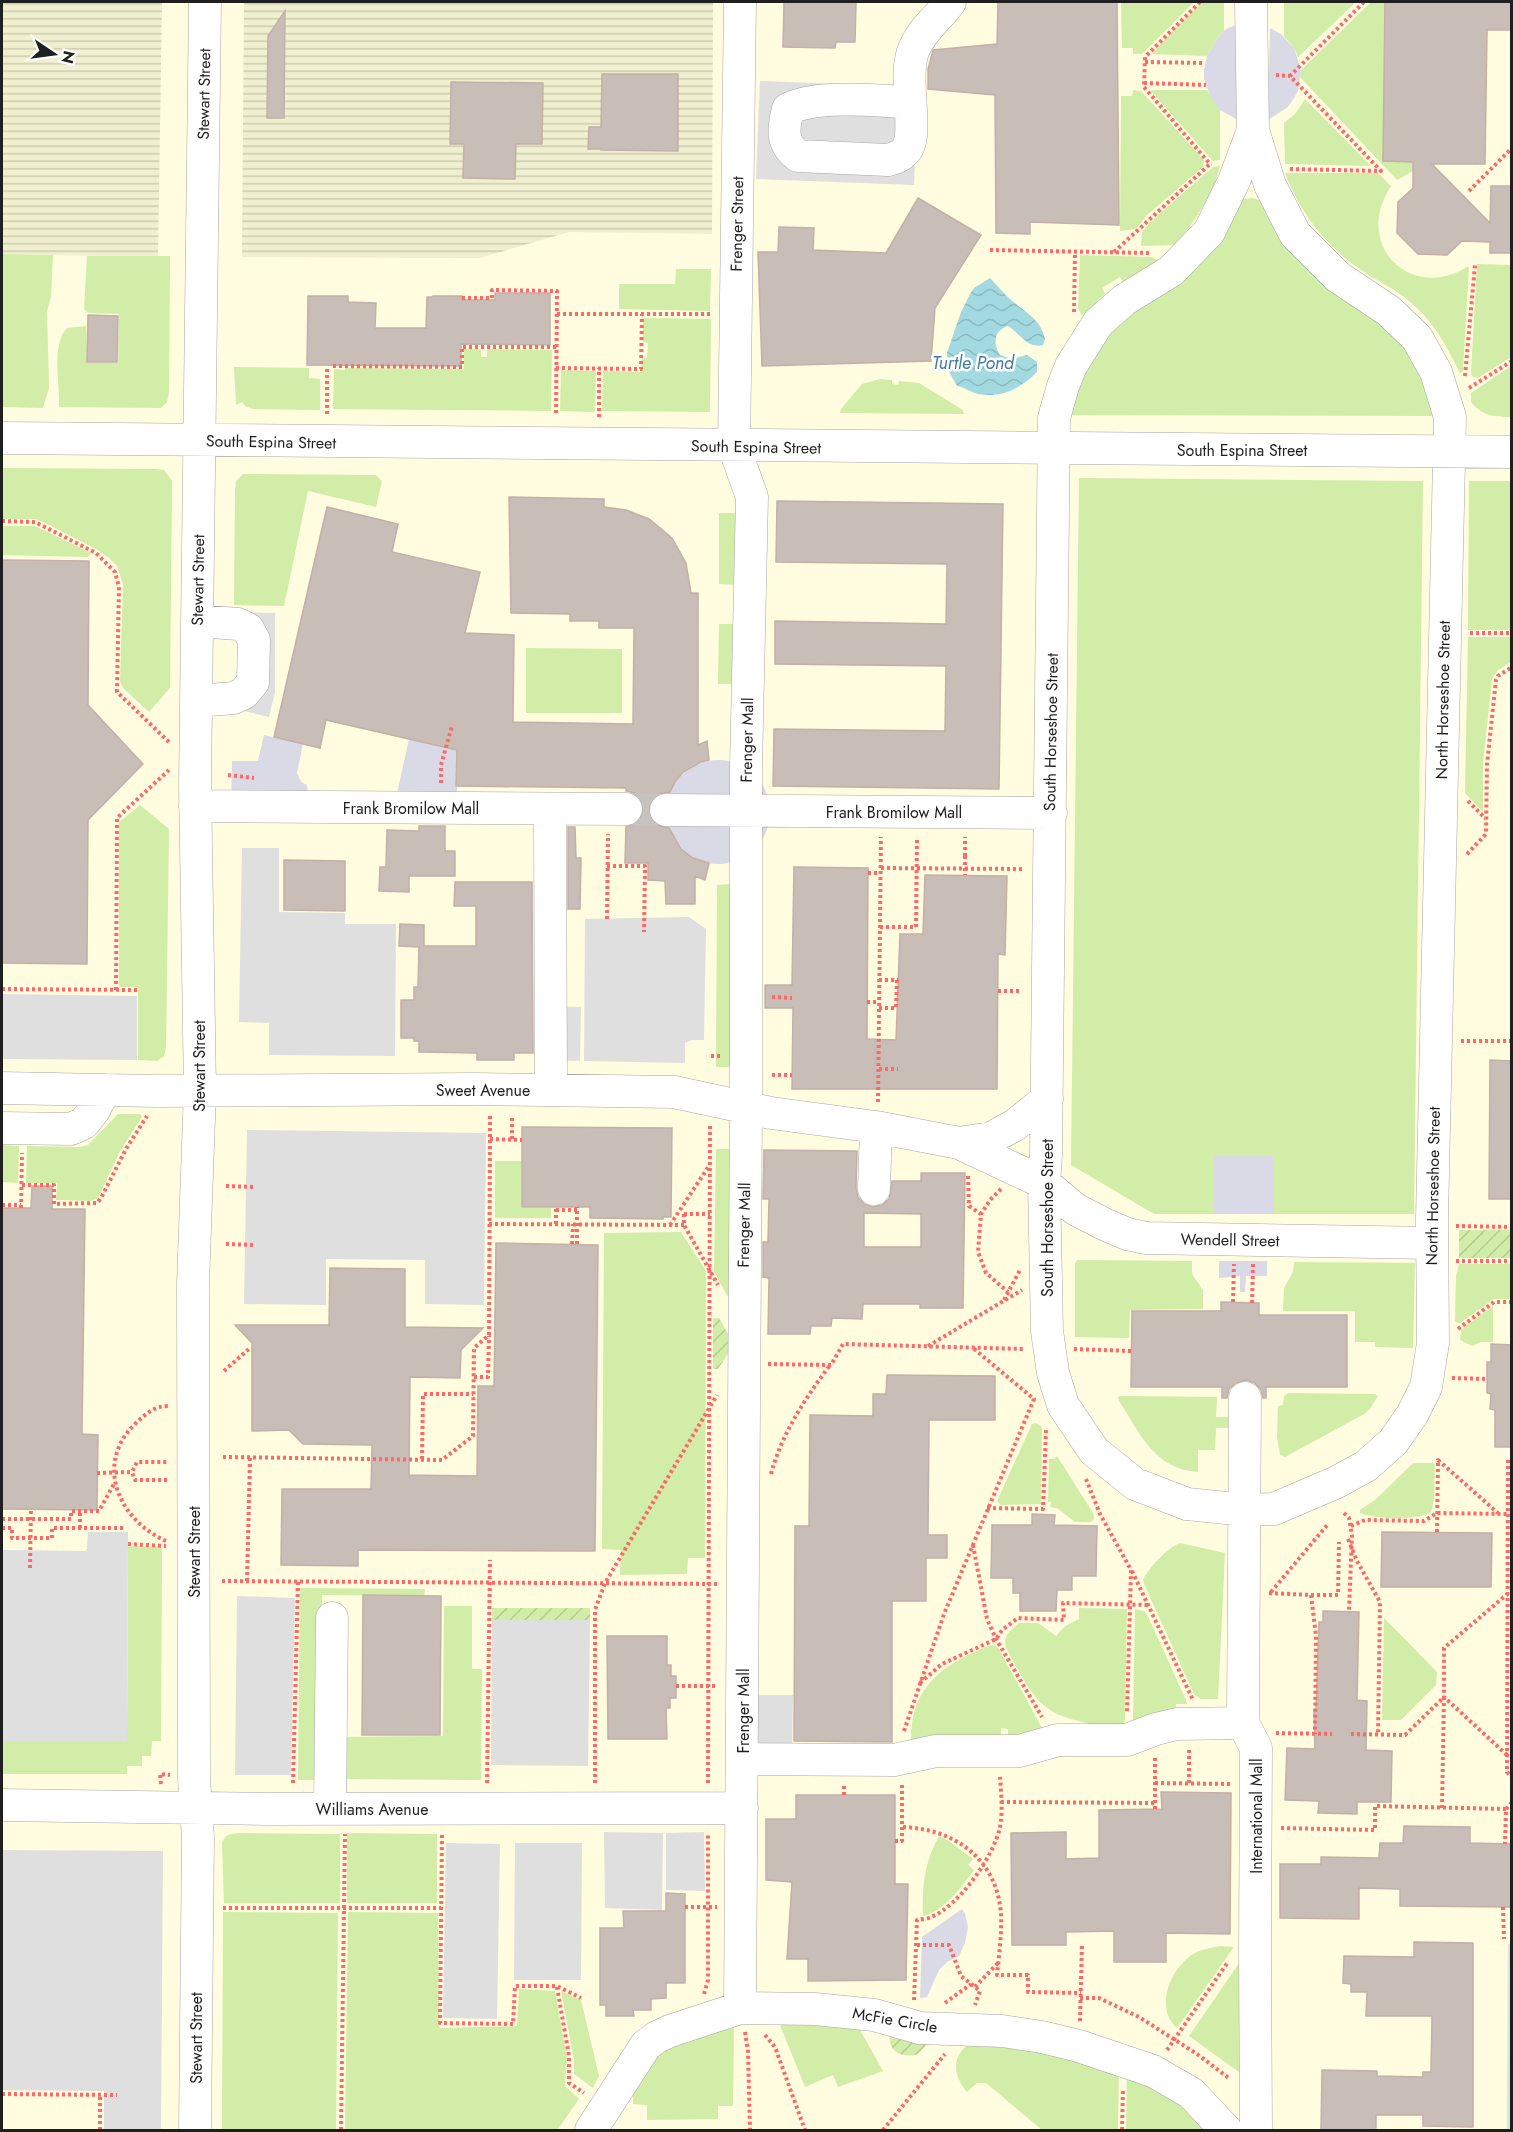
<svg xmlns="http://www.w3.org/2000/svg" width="1513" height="2132" font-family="Jost,sans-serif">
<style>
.education{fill:#fffcdf}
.farmland{fill:url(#farmland-rules)}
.grass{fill:#d1eda8}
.garden{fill:url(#garden-furrows)}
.parking{fill:#dfdfdf}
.plaza{fill:#d9dae6}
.water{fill:url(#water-waves)}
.building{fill:#c9bdb8;stroke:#c3b0a6;stroke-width:1.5;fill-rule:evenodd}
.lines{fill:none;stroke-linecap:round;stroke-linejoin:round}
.minor-tunnel{stroke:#c6c2bd;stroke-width:32;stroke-dasharray:32 16;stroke-linecap:butt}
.minor-casing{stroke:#a6a6a6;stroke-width:33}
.path{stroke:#ff6867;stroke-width:4;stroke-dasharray:3 3;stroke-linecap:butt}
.minor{stroke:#fff;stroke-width:32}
.path-bridge{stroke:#ff6867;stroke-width:4;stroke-dasharray:3 3;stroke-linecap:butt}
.labels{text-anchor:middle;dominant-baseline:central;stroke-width:5;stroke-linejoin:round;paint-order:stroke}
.street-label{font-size:16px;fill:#1f1f1f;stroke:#fff}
.water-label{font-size:18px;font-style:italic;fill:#407ca5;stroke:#fff}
</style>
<defs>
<pattern id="farmland-rules" width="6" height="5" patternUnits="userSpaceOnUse" patternTransform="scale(1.5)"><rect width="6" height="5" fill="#f0efcf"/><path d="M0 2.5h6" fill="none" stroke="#cdccb1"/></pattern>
<pattern id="garden-furrows" width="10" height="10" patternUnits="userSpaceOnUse" patternTransform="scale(1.5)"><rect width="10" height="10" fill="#d1eda8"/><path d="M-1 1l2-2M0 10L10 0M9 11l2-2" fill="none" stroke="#b3cb90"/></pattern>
<pattern id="water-waves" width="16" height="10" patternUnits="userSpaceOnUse" patternTransform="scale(1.5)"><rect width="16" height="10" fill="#a3d9e1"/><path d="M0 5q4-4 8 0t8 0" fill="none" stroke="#8cbac1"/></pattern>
</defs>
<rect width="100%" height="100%" fill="#f0ebe5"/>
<path class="education" d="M2,2H1511V2130H2Z"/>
<path class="farmland" d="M2,2H162L158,257L2,254Z
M244,2H713L712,234L569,232L480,258L242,257Z"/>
<path class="grass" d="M1121,2H1194L1142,54H1133V48H1122Z
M1202,2L1224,3V31L1218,37L1207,56L1151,54Z
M1284,2H1356L1298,57L1294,48L1284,36Z
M1371,2H1385L1383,161L1413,162V171L1397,180L1300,77L1301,70Z
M1133,90L1141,91L1204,160L1203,167L1147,215L1136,229L1120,231L1121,96H1132Z
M1150,90H1207L1220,110V160L1213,161Z
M1305,99L1371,166L1285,164L1284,123L1295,114Z
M1220,166C1213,196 1194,222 1175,245L1141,246L1142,232L1150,222L1213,167Z
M1285,173H1378L1391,186C1352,245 1411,303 1469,266L1463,371L1460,373C1445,344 1436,324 1410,302C1396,289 1379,282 1364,272C1327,248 1300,213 1285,173Z
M1253,198L1261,201L1410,346L1435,416L1071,415L1075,390L1099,341L1235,204L1243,199Z
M2,254L53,255L51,297L47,311L49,388L43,408L2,407Z
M1080,255L1152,257L1158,260L1123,282L1120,277L1102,288L1105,294L1082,316L1078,308Z
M87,256H170L169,393L167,402L161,408L59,407C60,386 51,344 67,328L86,326L87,363H118L119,314L88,313L84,309Z
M1477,264L1512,265L1511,357L1478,378L1473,377L1471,373Z
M676,269H711L710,311L619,309V284H675Z
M643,318L711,319L710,412L602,411L603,371L641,372L642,358H647L648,343L643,342Z
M464,349H481V357H487V349L552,350L551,411L333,409L334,369L345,370V368L464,369Z
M1511,366V417C1495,417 1482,416 1471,402V393Z
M234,367L309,368V378L320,379V410L253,409L245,406L242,402L236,405Z
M561,370L596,371L595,412L560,411Z
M880,379L892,380V384L898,385L899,381L919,383L963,410L964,414L840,413L841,409L862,384Z
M2,468L155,469L164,470L172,481L170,688L149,712L123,688L120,681L123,584L117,566L109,558L96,549L47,524L36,519H2Z
M243,474L376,475L382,481L376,507L308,491L284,606L234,605L235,489L236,481Z
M1079,478L1423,481L1414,1214H1273V1156H1214V1214H1154L1071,1165Z
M1469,481H1511V630H1468Z
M719,513H739L738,585L719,584Z
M2,526H35L91,553L88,557L2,555Z
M719,624H738L737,684H718Z
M1468,637H1511V662L1498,670L1492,679L1483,764V812L1465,793Z
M526,648L622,649V713H526Z
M140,805L169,829L166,1048L164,1056L157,1061L138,1060V987H119V822Z
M733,884L736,1067H716L717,885Z
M118,1114H140L142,1117L120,1151L98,1198L91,1201L56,1200L57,1183H26L27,1146L80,1147L88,1145Z
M2,1145L19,1146L18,1183L2,1182Z
M716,1149H733L732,1304L714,1272Z
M495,1161H521V1208H551V1218H495Z
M681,1232L706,1271L705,1558H688L687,1574L620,1575L621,1550L602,1549L604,1233Z
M1077,1260L1192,1261V1274L1203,1290V1309L1130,1310L1129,1338L1075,1337V1263Z
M1294,1262L1415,1263L1413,1348L1375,1347V1342H1355V1311H1283L1284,1288L1293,1272Z
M1459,1264H1511V1299H1494L1460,1323L1455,1322L1456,1276Z
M1493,1306V1342H1481L1472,1346L1460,1340L1461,1331L1464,1327Z
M1288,1393L1375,1394L1378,1396L1370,1409L1364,1414L1285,1457L1280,1455L1277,1437L1278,1406L1283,1405L1284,1396Z
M1120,1396L1217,1397L1216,1417H1228V1428H1216L1215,1450H1198V1472C1154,1469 1140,1433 1119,1401L1118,1397Z
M1036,1423L1041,1426L1042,1429L1041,1504L1001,1505L997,1501L1032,1424Z
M1057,1456L1093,1513L1094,1519L1091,1522H1075L1057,1508L1050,1507L1051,1502H1048L1049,1459H1054Z
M1413,1463H1433L1435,1465L1434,1500L1431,1512C1418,1521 1374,1519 1360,1513V1510L1375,1500Z
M1180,1543L1225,1553L1218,1699H1201L1194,1694L1144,1584L1143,1579C1151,1566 1167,1548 1180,1543Z
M135,1546L162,1547L161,1741H152L151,1756H142V1766H127V1774H2V1741H127L128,1547Z
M300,1588L425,1589L424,1596L322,1595L321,1734L323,1780H298Z
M444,1606H472V1669H482L481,1780L337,1779L338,1737L443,1736Z
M1079,1608L1127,1609L1125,1719L1123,1726L1118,1729C1045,1716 1041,1714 1006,1648C1002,1636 1011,1630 1019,1623H1038L1056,1636L1065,1626L1079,1619Z
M1135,1609L1144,1611L1147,1614L1186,1700L1187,1704H1176L1175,1719L1133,1720Z
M1384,1618L1437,1672L1436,1685L1401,1720H1382Z
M991,1645L996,1646L999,1649L1042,1728V1733H1024L1023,1737H1008V1729L1001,1728V1737L911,1742C910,1686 943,1664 991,1645Z
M238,1833L340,1834V1903H224L222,1843C225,1835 229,1834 238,1833Z
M347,1833L437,1834V1903H347Z
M939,1836L949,1841L973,1859L968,1865L974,1870C960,1888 946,1910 923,1916C922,1885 924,1864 939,1836Z
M223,1912L338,1913L336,2130H222Z
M348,1912L438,1913L439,2028L517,2026L519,1989L555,1991L567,2058L565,2086L579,2099L558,2129L345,2130Z
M1221,1946L1234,1947L1177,2028C1154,2008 1170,1969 1193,1954C1202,1949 1210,1948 1221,1946Z
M1244,1956L1243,2075L1189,2036Z
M561,1991L581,2000L599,2076L593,2088L574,2074V2060Z
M778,2020L855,2021L883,2071L838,2087L833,2075L805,2087Z
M734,2025L733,2106H718V2119L647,2120V2105L633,2104V2085L654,2051Z
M979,2040L1119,2068L1118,2130H1042L986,2083H977L967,2092C950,2073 952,2048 979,2040Z
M1127,2072L1154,2082L1213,2130H1126Z"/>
<path class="garden" d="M1459,1230H1511V1258H1459Z
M713,1318H719L734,1344L718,1369H713Z
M492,1608H590V1620H492Z
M890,2035L928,2043L918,2054C904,2059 887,2052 890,2035Z"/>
<path class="parking" d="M760,81L918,87L914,185L756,179Z
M234,612L275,613V692L269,717L240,710L243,681Z
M242,848H279V912L345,913V924H396L395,1056L269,1055V1023L239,1022Z
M689,917L706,929L704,1040H692L685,1043V1063L584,1061L585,919Z
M2,994L137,996V1060L2,1059Z
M538,1006L581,1007L580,1061L537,1060Z
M247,1130L486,1133L484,1305L425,1304V1260L326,1259V1305L244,1304Z
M88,1532H128L127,1742L2,1741V1550L86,1551L87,1548Z
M237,1596L295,1598L291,1775H235Z
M492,1620H590L588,1766L491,1765Z
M758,1695H793L792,1749H757Z
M604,1832L663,1833L662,1910L605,1908Z
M704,1832L705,1891L666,1890V1833Z
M446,1843L500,1844L497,2019L443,2018Z
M515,1843H582L581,1980H514Z
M2,1850L163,1851L161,2130H104V2091L2,2090Z
M1508,1944H1512L1511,2130H1507Z"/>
<path class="plaza" d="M1238,24L1237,72L1236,119L1220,110L1211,98L1204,79V70L1207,56L1218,37L1226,29Z
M1270,28L1281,34L1294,48L1301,70L1298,91L1294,98L1288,107L1268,120Z
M444,726L457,738V798L231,818L232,761H258L264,735L303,744L297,773L301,782L307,785L308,793L396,798L409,739L439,746Z
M666 812a52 52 0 1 1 104 0a52 52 0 1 1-104 0Z
M1214,1156H1273V1214H1214Z
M1219,1261H1267V1276H1246L1245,1292H1240V1276L1219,1278Z
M962,1909L965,1914L968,1927L965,1943L959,1956L947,1962L939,1970L927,1997L920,1998L922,1937Z"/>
<path class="water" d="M990,278C997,285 1003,293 1010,299C1025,312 1041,319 1045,339L1043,345C1027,349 1020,333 1008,326C993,331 993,344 1000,355L1011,359L1027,355L1037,362V372C1022,388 998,400 975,393C969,391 964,387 957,386L948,370L947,353L961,312L970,294L974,288Z"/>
<path class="building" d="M784,2H856L855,42H836L835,48L783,47Z
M998,2H1117L1119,225L1030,222V234L996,233L995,95L928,89V69L933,50L997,44Z
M1385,2H1512V30H1487L1485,164H1432L1490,223L1491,186H1512V253H1490V242L1462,241L1447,255L1418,254L1397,233L1398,202L1413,188V162L1383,161Z
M285,11L284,118H267L268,36Z
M602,74H678V151L601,150V149H588L589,127H601Z
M451,82L543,83L542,144H516L515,179L463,178L464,144H450Z
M918,198L981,235L935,308L931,361L762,366L758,252H778L779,227L814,228L813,250L886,253Z
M495,293H550V345L461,344V366L307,365L308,296H348V302L376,303L375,328H426L427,297H432L433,296H462V300H495Z
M88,315L118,316L117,362H87Z
M509,497L604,499V507L626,510L649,519L672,538L686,563L691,593H698V745L707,741L709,760L701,762L683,772L675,782L670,792L658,794L651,800L648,810L650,818L656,825L669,828L681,849L693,858L709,863L705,880L695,876V904H666L665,881L648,880V863H625L626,827L635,824L642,818L644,810L641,800L635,793L626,791V788L456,786L457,750L326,720L320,748L274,737L327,507L398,524L392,552L480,572L465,633L514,635L513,722L633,724L634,628H599V621H570V614L511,613Z
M777,501L1003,504L999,789L773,786L774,729L945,731L946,666L775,664V621L946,624L947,564L776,562Z
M2,560L89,561L88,705L143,764L88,820L87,964L2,963Z
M419,826H445V851H455V876H409V892L379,891L380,867H386L387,830L419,831Z
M568,827H575L576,858H581L580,909H568Z
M284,860L345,861V911L284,910Z
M794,867L868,868L867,1039L896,1040L900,934H923L925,875L1007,876L1005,955L998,954L997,1089H792L793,1008H765V985H792Z
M455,882H532L533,1053H514V1060H477V1053L419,1052V1041H414V1038H401V1000H414V987H418L419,947L399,946L400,924L424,925V946H476V906H454Z
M1490,1060L1512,1061V1199H1489Z
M522,1127L672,1128L671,1217H663V1219L590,1218V1207H522Z
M764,1150L857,1151L856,1188L858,1197L864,1204L873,1207L882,1205L889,1199L892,1181H921V1173H965L963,1308H920V1304H863L862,1319L832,1318L831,1326H811L810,1334H768L769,1278L763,1277V1242H768L769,1199H763ZM864,1213L921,1214V1247H864Z
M32,1186H52V1209H85L82,1434L98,1435L97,1510L2,1509V1208H31Z
M496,1243L598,1245L595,1551L358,1550V1566L281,1565L282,1489H371L372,1445L303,1444L289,1430L252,1431V1343L235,1325H329L330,1268L405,1269V1327L483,1328L461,1350L460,1378L410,1377L409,1475L477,1476L478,1386H494Z
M1221,1302L1259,1303V1315H1347V1387H1266V1398H1263L1261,1390L1255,1383L1246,1380L1236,1383L1229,1389L1227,1398H1222V1387H1131L1132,1311H1221Z
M1491,1344L1512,1345V1447H1495V1410L1490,1409L1491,1394L1487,1393V1362H1491Z
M887,1375L995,1376V1420H929L928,1535H947V1558H926V1601H892V1742L794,1741L795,1526H809L810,1415L873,1416V1394H886Z
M1032,1514L1055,1515L1054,1525L1097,1526L1096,1576H1072V1590H1057L1056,1611H1020V1593H1013V1578H991L992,1525H1032Z
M1382,1532L1492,1533L1491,1587H1381Z
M363,1595L441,1596L440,1735H362Z
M1323,1611L1359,1612L1357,1700L1367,1701L1366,1750L1392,1751L1391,1802H1357V1814L1318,1813L1319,1801L1285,1800L1287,1748L1315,1749L1314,1711H1316L1319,1622H1323Z
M607,1636H667V1665H671V1676H676V1698H670V1708H666L667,1739H608Z
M1161,1792L1231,1793L1230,1934L1166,1933V1962H1114V1931L1066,1932V1945H1012L1011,1833L1066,1832V1859L1099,1858V1810L1162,1809Z
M796,1795H895V1884H908L906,1980L808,1981V1959H787L792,1882L766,1880V1819H796Z
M1404,1826L1470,1827V1843L1512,1844V1907L1400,1906V1889L1359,1888V1919L1280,1918V1864H1321V1857L1379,1858L1380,1843H1403Z
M666,1893L685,1894V1983H666V1998L651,1999V2010H633L634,2016H606V2005H600V1928H624L623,1911H666Z
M1414,1942L1473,1943V2127L1423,2126V2115H1376V2130H1321L1322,2070L1377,2071V2076L1423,2077V2072H1431L1432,2016H1366L1367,1992H1351V1984L1343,1983L1344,1956L1414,1957Z"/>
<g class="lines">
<path class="minor-tunnel" d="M626,809L666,810"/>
<g class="minor-casing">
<path id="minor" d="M1251,2L1253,130L1270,185L1295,234L1338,277L1389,311L1417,338L1436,372L1450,417L1432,1218L1433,1343L1426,1387L1412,1415L1393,1442L1366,1466L1337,1482L1274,1509L1245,1510L1187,1504L1135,1484L1094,1451L1063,1405L1053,1373L1047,1331L1044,1183L1046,1155L1054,418L1063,386L1071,366L1098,323L1124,300L1171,271L1209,232L1234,181L1253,130
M909,102C874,101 818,94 788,109C783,129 781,143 798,156L888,160C895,158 902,156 907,149C919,130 902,77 914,49C922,29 939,18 950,2
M2,438L1512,452
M196,701L234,698L244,693L253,682L254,640L248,629L238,624L198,621
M195,806L626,809
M666,810L1051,813
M550,827L551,1090
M2,1088L156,1091L474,1089L674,1092L771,1113L876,1127L959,1143L1044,1183L1075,1209L1104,1224L1127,1234L1146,1238L1432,1243
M2,1128L71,1129L84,1123L94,1110L104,1090
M959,1143L991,1138L1015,1125L1047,1099
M874,1189L876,1127
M1245,1398L1243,1723L1256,1748L1255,1951L1256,2130
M743,1759L894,1760L936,1751H1019L1058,1740H1127L1156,1729L1177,1724L1243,1723
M2,1805L266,1809L742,1808
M330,1809L332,1618
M740,2008L746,1109V767L752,497L734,447L740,2
M195,2130L198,1838L194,1778L193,1284L200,1090L195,785L205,2
M591,2130L646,2045L657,2037L670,2031L740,2008L815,2009L874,2015L920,2028L1002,2031L1042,2037L1079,2046L1153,2071L1191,2093L1226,2130"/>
</g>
<path class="path" d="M1200,2L1145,57L1144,87L1210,164
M1145,62L1205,63
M1276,75L1290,76
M1144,83L1206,85
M1290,169L1381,171L1290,76L1364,2
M1469,191L1512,148
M990,250L1150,253
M1114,252L1210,164H1212
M462,298H492V290L557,291L556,416
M1074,312L1075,252
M557,314H712
M333,366L462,367V347H557
M556,368L641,369L642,314
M1465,376L1475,265
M1469,388L1512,361
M327,414V369
M599,417V368
M2,521L35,522L96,553L115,572L119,587L117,692L170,743
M1470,633H1512
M228,775L254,778
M441,783V765L452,726
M1468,801L1486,819
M1467,854L1486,834L1487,764L1496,680L1498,676L1512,667
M965,856V837
M607,866H645L644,932
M881,868L1024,869
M965,868V875
M868,873H880
M607,919L608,834
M880,927H916L917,838
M879,980H898
M2,989L137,990
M116,990L117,818L169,770
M998,991H1022
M772,997L792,998
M867,1002H879
M879,1008H896L897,980
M1461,1041H1512
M711,1056H722
M879,1069H898
M772,1075H792
M878,1102L881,837
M490,1139L522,1140
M512,1139V1116
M968,1176L969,1206L981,1214
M22,1185H54V1204L97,1203L101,1198L126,1149L147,1116
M226,1186L256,1187
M1001,1189L990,1200L981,1214L978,1252L986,1273L1008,1292
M2,1205H21
M21,1208L22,1153
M556,1210H578
M684,1214V1225L718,1285
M684,1214H710
M489,1224L684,1225
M556,1224V1207
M670,1225L709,1166
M1456,1226L1512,1227
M226,1244L256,1245
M572,1244L573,1224
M1456,1261H1512
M1004,1300L1020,1270
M1233,1302L1234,1264
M1252,1303L1253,1264
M1458,1329L1494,1302H1512
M928,1346L1022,1290
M1074,1349L1131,1351
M768,1364L831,1365L843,1344L1024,1349
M224,1371L250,1348
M474,1377H488L489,1336
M1452,1378L1487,1379
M223,1457L442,1460L473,1436L474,1348L489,1335L490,1139V1115H492
M422,1459L423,1394H473
M1508,1460L1507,1772L1512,1777
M97,1473L132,1472
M771,1474C782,1433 805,1399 830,1365
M1086,1479L1100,1514L1131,1570L1127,1713
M167,1480H135L132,1472L137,1462H167
M987,1508L1043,1509L1046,1430
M1344,1513L1349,1518L1352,1535L1349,1611
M2,1519H71V1511H99L114,1484
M1351,1526L1365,1520L1424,1521L1437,1513L1508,1514
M2,1528H12V1538H52V1528H124
M80,1528V1511
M1437,1532L1438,1460L1498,1513
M1348,1539L1357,1561L1380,1602L1378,1735
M166,1541C119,1520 93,1464 136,1423C146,1414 154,1406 168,1406
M128,1544L166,1546
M973,1545L987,1619L996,1639L1042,1717
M30,1568L31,1509
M1132,1571L1193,1700
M222,1581L719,1584
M247,1581L250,1458
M1271,1592L1328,1524
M1269,1593L1311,1595L1316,1636L1315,1734
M1311,1595H1338L1339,1542
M920,1683L942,1664L996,1639L1002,1630L1018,1618L1064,1620L1063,1603L1148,1605
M676,1686H717
M904,1731L944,1614L1034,1399L973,1348
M1276,1733L1332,1734
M1351,1734L1405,1735L1444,1697
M1507,1755L1444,1697V1648L1512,1590
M293,1783L298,1581
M487,1783L490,1560
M595,1783V1610L605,1583L717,1395
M708,1783L710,1124
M1155,1783L1231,1784
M1189,1783V1748
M161,1784L160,1774L170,1775
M844,1795V1784
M1001,1802L1155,1803
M1442,1808L1444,1698
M1155,1809V1756
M1506,1809L1512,1802
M903,1827C955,1829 997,1859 1001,1914C1002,1934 999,1955 997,1975H1028V1992L1081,1993
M1281,1828L1375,1830V1806L1506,1809L1505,1844
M442,1835L440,2023L513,2024L515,1986H557L581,1998
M895,1841H902V1783
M685,1907H717
M1503,1907L1504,1939
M223,1908H441
M917,1945H949L961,1976L980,1991L975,2005
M557,1987L569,2056V2083L584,2093
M975,1987L998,1963
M704,1994L708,1980V1834
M1080,1998H1099L1139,2017L1197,2054L1230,2079
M914,2000L917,1920C921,1919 927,1919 931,1917C959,1906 994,1856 1000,1827C1003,1810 1001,1792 1000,1776
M945,2003L971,1984
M1080,2021L1082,1943
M745,2032L748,2051L750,2130
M765,2035L775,2047L805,2130
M1167,2050L1228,1962
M2,2094L117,2095
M100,2130V2095
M341,2130L345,1834
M883,2130L945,2054
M1122,2130L1123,2088"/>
<use href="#minor" class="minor"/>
<path class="path-bridge" d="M965,856V875
M577,1244V1207"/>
</g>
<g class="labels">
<g class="street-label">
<text transform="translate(204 94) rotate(-89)">Stewart Street</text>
<text transform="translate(737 224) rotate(-89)">Frenger Street</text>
<text transform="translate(271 442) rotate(1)">South Espina Street</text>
<text transform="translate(756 447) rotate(1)">South Espina Street</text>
<text x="1242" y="450">South Espina Street</text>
<text transform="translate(198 580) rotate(-89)">Stewart Street</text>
<text transform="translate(1443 700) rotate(-89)">North Horseshoe Street</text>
<text transform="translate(1051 732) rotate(-89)">South Horseshoe Street</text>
<text transform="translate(747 740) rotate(-89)">Frenger Mall</text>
<text x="411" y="808">Frank Bromilow Mall</text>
<text x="894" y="812">Frank Bromilow Mall</text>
<text transform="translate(199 1066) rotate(-90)">Stewart Street</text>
<text x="483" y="1090">Sweet Avenue</text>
<text transform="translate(1433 1186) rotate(-89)">North Horseshoe Street</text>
<text transform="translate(1047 1218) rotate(-90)">South Horseshoe Street</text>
<text transform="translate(744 1225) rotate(-89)">Frenger Mall</text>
<text transform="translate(1230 1240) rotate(1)">Wendell Street</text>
<text transform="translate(194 1552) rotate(-90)">Stewart Street</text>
<text transform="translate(743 1711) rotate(-90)">Frenger Mall</text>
<text x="372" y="1809">Williams Avenue</text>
<text transform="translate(1256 1816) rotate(-90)">International Mall</text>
<text transform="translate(895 2020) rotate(10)">McFie Circle</text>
<text transform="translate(196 2038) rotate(-90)">Stewart Street</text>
</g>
<g class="water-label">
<text x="973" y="363">Turtle Pond</text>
</g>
</g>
<rect width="1513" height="2132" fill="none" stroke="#1f1f1f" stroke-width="6"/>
<g transform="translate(54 54) rotate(103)" stroke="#ffffff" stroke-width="4.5" paint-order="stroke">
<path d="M0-4.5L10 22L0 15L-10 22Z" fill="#1f1f1f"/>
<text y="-9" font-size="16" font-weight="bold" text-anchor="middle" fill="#1f1f1f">N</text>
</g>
</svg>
